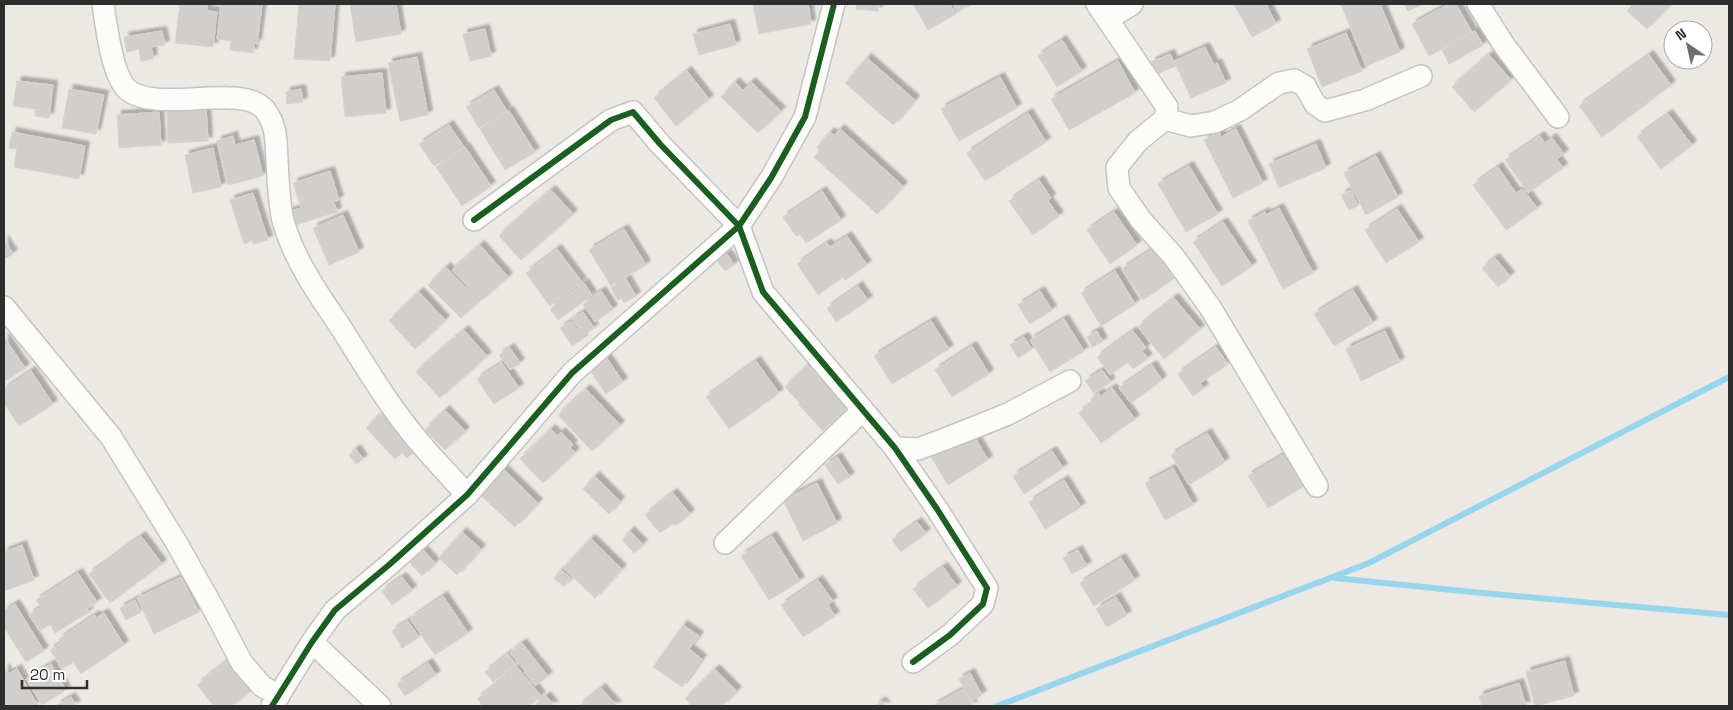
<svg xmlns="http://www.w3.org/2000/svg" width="1733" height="710" font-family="'Space Grotesk',sans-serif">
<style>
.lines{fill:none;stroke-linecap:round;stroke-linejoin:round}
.stream{stroke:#99d6ec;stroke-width:6}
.building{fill:#d1cecb;stroke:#d7d4d0;filter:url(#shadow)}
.minor-casing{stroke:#c5c4c5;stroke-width:24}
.minor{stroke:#fcfcfb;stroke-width:21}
.cycleway-casing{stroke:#fff;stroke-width:9}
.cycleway{stroke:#1b5e20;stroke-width:6}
</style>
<defs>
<filter id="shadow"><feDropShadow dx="4.5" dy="-4.5" stdDeviation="1" flood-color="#0004"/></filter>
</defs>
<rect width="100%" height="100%" fill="#ece8e4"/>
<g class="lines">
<path class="stream" d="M1335,578L1482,593L1729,615
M997,706L1369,563L1729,377"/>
</g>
<path class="building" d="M180,4H207V11L217,12L213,47L175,43Z
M221,4H262L257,44L254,43L253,53L230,50L231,41L217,39Z
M299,4H335L330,61L294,59Z
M350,4H396L401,34L356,42Z
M753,4H808L811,24L759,34Z
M857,4H879L878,11L856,9Z
M913,4H950L956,14L928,30Z
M953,4H973L957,12Z
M1234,4H1266L1276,24L1252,37Z
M1341,4H1380L1400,52L1366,66Z
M1404,4H1423L1408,11Z
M1449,4H1456L1472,32L1429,56L1412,24Z
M1634,4H1670L1647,29L1627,11Z
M730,24L736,45L699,55L693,34Z
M485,29L491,56L470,61L463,34Z
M162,31L165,45L151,47L153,59L141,61L139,49L127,52L124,37Z
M1475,31L1483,45L1449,64L1442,50Z
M1346,33L1362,71L1322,87L1307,49Z
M1062,40L1082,71L1057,87L1038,56Z
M1205,47L1214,65L1217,63L1226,83L1191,98L1174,61Z
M1170,54L1176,66L1157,74L1151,62Z
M1489,55L1511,80L1474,112L1452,87Z
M1649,55L1671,85L1602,137L1579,106Z
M417,57L428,115L400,121L388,63Z
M867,58L915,100L893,125L845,83Z
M1118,61L1135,93L1069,130L1051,99Z
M687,71L709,99L676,126L654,98Z
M382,73L386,113L345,117L341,77Z
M1000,77L1017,108L959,141L941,109Z
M17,81L53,85L49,118L35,116L36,109L13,106Z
M735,82L743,90L751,82L781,111L758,133L721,97Z
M69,89L104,95L96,134L62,128Z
M301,89L303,102L287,104L286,92Z
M494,90L507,111L479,128L466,107Z
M206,107L208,141L168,143L167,108Z
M509,111L535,152L505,170L480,129Z
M159,112L161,145L119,148L117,115Z
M1028,113L1046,142L985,181L967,153Z
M1668,114L1692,145L1661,169L1637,137Z
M449,125L464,147L434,166L419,144Z
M840,129L903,186L877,214L814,157L820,150L817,147L830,132L834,135Z
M1236,129L1263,183L1233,198L1204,140L1219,132L1221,137Z
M12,132L85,146L79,179L14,167L17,149L9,148Z
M233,136L235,145L254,140L263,176L228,185L217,141Z
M1540,136L1545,143L1552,138L1564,154L1557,159L1563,168L1528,193L1505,160Z
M1316,144L1326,168L1279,188L1269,164Z
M465,147L491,186L462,206L436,167Z
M213,148L221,187L193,193L185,155Z
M1376,156L1398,197L1366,215L1344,173Z
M1189,166L1218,214L1186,232L1158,184Z
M1498,167L1516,193L1523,189L1537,208L1506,230L1473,185Z
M330,171L339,200L334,202L337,212L293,226L288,212L301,208L293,183Z
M1039,180L1051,198L1048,201L1059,216L1033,235L1009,201Z
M551,190L573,214L521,260L499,236Z
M1351,190L1358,206L1349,210L1341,195Z
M822,191L841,220L806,243L800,234L796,236L783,217Z
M253,193L268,240L253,244L252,241L244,244L230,200Z
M1279,208L1313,273L1283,289L1248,221L1265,212L1266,215Z
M1397,209L1419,242L1386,263L1365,230Z
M1114,212L1137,245L1110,264L1087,230Z
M343,215L359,252L329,265L313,228Z
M1223,222L1252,266L1222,286L1193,242Z
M624,229L646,265L611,286L589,250Z
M847,236L867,265L845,280L843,277L818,295L797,264L827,243L830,247Z
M4,240L13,254L4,259Z
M480,245L508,277L481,301L452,270Z
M1159,245L1179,275L1143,300L1122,269Z
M557,249L582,282L550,306L526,273Z
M727,254L734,265L725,271L717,261Z
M1495,258L1510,276L1498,287L1482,268Z
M446,267L479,301L461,318L428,285Z
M1115,271L1135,304L1101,326L1081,293Z
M626,279L636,296L624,303L621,298L618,300L611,288Z
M584,283L592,295L558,320L550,309Z
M858,286L868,300L836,322L827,308Z
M1353,290L1373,323L1334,346L1314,314Z
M601,291L613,309L595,322L583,304Z
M1040,291L1052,310L1030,324L1018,305Z
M419,292L445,320L415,349L389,321Z
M1174,298L1200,329L1164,359L1138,327Z
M583,312L594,328L583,336L572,319Z
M1064,319L1084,351L1050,372L1030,340Z
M571,321L583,339L572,346L560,328Z
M931,321L949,349L892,384L874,356Z
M464,330L487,356L440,398L416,372Z
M1097,331L1103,342L1092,347L1087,337Z
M1133,331L1146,348L1142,351L1148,358L1133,369L1128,362L1110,375L1097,357Z
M1385,331L1400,362L1361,381L1346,349Z
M4,337L25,368L4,382Z
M1024,337L1032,349L1018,358L1010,345Z
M972,346L989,374L952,397L935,370Z
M1216,347L1228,364L1200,383L1204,388L1193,396L1178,374Z
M510,348L520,363L510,370L499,355Z
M606,357L623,382L606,394L589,369Z
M756,361L779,393L729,429L706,397Z
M502,363L519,388L494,404L477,379Z
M808,365L848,407L823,431L798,404L800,403L785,387Z
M1152,365L1162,380L1131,403L1119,388Z
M1102,370L1111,382L1094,393L1085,381Z
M31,371L53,404L19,426L4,403V389Z
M1112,388L1135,419L1101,443L1079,413L1093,402L1090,399L1099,393L1101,396Z
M586,389L620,425L592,451L558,415Z
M445,410L465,431L445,450L425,430Z
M384,412L417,449L407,458L402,453L395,459L366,428Z
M551,429L558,436L561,432L573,445L570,447L575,452L543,483L520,459Z
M1207,433L1225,462L1189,485L1171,455Z
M973,434L988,460L948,485L929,453Z
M356,449L363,459L356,464L349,455Z
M1052,451L1063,468L1024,494L1013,476Z
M1286,453L1306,485L1268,508L1248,476Z
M837,457L850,477L838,484L825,465Z
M502,468L538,503L515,527L478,493Z
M1173,468L1193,505L1165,520L1145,483Z
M595,476L620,501L609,514L583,489Z
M1064,480L1081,507L1045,529L1029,502Z
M817,483L837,523L803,541L783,500Z
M673,493L690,514L675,526L673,523L660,533L645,515Z
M917,522L926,533L901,552L892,540Z
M630,531L643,544L634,553L622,540Z
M462,532L481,549L457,575L439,558Z
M141,536L162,564L110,603L89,574Z
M772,536L800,581L769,600L741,556Z
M591,539L622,569L595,598L563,568Z
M22,545L34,580L4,591V552Z
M423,550L435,563L422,576L410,563Z
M1078,550L1087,566L1072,574L1063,558Z
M1121,558L1135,580L1094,606L1080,583Z
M943,567L957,586L928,608L913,589Z
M561,570L571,578L564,587L554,578Z
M78,573L97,602L87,609L89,612L55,633L50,624L40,631L29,615L41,607L36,600Z
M181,577L199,612L154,634L137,598Z
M402,577L412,590L392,605L382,591Z
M818,580L833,601L828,605L835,616L803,637L781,605Z
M443,596L468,633L435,655L410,619Z
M1116,597L1127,615L1107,627L1096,609Z
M135,600L141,612L126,620L120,608Z
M15,604L44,651L26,662L4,627V611Z
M104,613L124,645L81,674L73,662L62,669L50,650L61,643L59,639L95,615L96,618Z
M408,621L419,637L402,648L392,631Z
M683,625L699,636L689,649L702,659L682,687L653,667Z
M522,643L536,661L525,671L510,653Z
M508,654L516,664L493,682L485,672Z
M228,660L252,690L232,706H214L197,685Z
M1565,661L1574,696L1535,706L1526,672Z
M537,662L548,676L535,686L524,672Z
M428,663L436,675L405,696L397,684Z
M51,664L66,690L42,705L26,679Z
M517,667L541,696L529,706H483L477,699Z
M4,668L8,674L17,669L38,706H4Z
M715,669L737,691L722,706H692L685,699Z
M970,673L982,695L971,701L959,679Z
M1519,683L1526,706H1482L1479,696Z
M601,688L617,706H579Z
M963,689L973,706H933Z
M546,696L554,706H534Z
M71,697L76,706H56Z
M881,701L886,706H875Z"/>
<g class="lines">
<g class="minor-casing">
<path id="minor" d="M103,4C106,24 112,77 128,90C157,114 243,82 265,110C277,126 276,141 277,160C278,176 279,210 284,224C295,261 318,294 340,326C365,366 390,408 421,444C436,462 452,478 467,495
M1097,4L1167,107L1165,119L1138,141L1117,167L1119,188L1141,220L1174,257L1210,307L1317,486
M1478,4L1504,45L1558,117
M1108,19L1132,4
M1165,119L1191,126L1215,122L1240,110L1279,83L1294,80L1305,86L1315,104L1325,111L1365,100L1421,76
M474,220L611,120L633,112L660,144L739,226L763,292L895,448L937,509L987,588L983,604L950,635L913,662
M4,307L111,437L176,542L213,608L242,663L262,686L279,696
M895,448L918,449L945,439L1008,414L1070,381
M725,543L863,410
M312,642L380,706
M272,706L312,642L335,610L390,564L467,495L572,373L739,226L771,178L805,117L834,4"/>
</g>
<use href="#minor" class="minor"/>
<g class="cycleway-casing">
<path id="cycleway" d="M474,220L611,120L633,112L660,144L739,226L763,292L895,448L937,509L987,588L983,604L950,635L913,662
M272,706L312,642L335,610L390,564L467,495L572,373L739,226L771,178L805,117L834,4"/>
</g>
<use href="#cycleway" class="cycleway"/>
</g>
<rect width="1733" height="710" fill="none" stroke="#2e2e2e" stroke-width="10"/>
<g transform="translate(1688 45) rotate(326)"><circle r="24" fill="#ffffff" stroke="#ababab"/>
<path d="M0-4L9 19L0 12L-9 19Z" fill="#706f6e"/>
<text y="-8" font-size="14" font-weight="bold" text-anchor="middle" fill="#2e2e2e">N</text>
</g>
<path d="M22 680v8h65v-8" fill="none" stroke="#2e2e2e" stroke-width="2.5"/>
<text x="30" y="680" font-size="15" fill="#2e2e2e" stroke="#ffffff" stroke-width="4" paint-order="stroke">20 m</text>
</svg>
